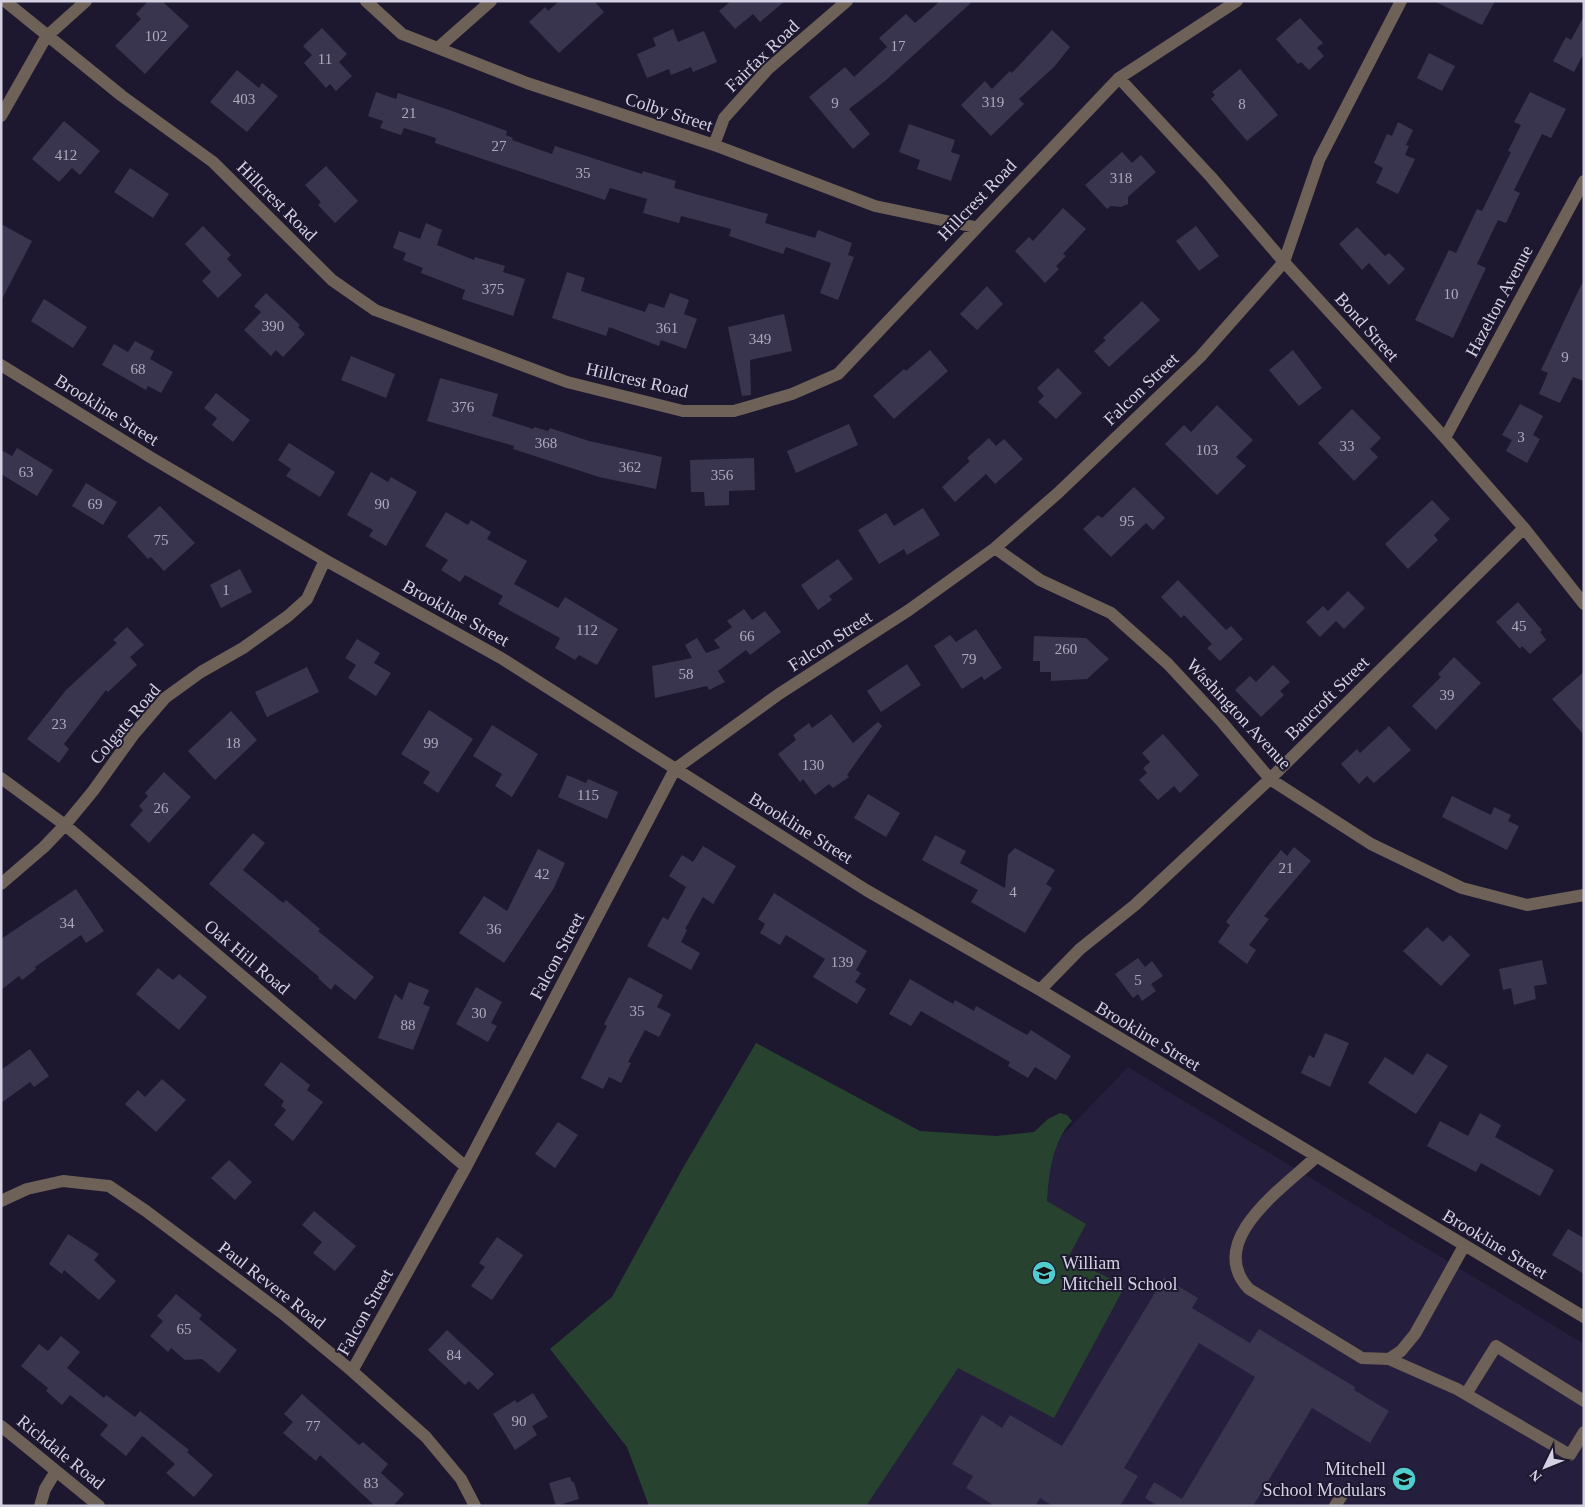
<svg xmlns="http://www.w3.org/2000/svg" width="1585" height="1507" font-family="'Times New Roman',serif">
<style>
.built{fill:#251e3c}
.green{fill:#274330}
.building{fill:#3a354f}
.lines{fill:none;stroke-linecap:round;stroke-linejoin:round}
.minor{stroke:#6d6158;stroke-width:12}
.labels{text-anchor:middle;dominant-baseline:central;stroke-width:4;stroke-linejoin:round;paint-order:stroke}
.number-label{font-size:15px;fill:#aeaabd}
.street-label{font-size:18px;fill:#d4d1e2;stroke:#1d182f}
.poi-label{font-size:18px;fill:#d4d1e2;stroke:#1d182f;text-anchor:start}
</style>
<rect width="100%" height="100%" fill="#1d182f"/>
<path class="built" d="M756,1043L1016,1183L1128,1067L1584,1344V1506H717L612,1297L683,1168Z"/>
<path class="green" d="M756,1043L920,1131L996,1136L1034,1132L1048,1119L1060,1113L1067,1115L1072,1121C1052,1142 1049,1173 1047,1201L1086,1224L1068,1258L1125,1286L1054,1418L958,1368L866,1506H649L627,1447L550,1349L612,1297L683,1168Z"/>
<path class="building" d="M148,1H162L189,26L145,74L115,46L141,19L136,14Z
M559,1H594L604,12L559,53L529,22L545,7L548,11Z
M731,1H785L760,22L753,14L735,29L719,11Z
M940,1H973L885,81L849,109L870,134L853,149L809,97L845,67L854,77L887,47L879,38L906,14L915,23Z
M1434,1H1495L1482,25Z
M1584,16V53L1574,72L1553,61L1566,37L1571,40Z
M1300,18L1323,43L1317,48L1324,56L1309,70L1301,62L1298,64L1276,39Z
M322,28L347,54L339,62L352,76L336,91L330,84L326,88L304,63L312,55L303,46Z
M673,29L678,42L704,31L717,62L693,72L691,67L671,75L669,69L647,78L637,54L656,46L653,38Z
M1052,30L1070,47L1054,67L1019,99L1024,104L991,136L961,105L985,81L992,89L1010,71L1012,73Z
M1429,53L1455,66L1442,91L1417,78Z
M1240,69L1278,115L1247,141L1211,99L1215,95L1212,92Z
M237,70L259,88L262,83L278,96L247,132L210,102Z
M376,92L396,99L398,93L449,110L507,131L506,135L513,138L512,140L552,154L555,146L642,174L643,171L676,181L674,188L768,214L765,223L815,238L818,230L852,243L848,255L854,257L838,300L820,293L831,263L786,247L783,254L729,236L731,229L681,216L679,223L643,213L647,199L610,188L605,200L435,143L436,138L404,128L401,135L380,128L383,121L368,116Z
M1530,92L1566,109L1551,138L1542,134L1514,190L1520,193L1506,223L1498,220L1477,264L1486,268L1453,338L1415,320L1449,250L1456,253L1477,209L1482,211L1511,152L1508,151L1521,125L1514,122Z
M64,121L100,151L80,175L72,168L59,182L32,159Z
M1398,122L1413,130L1406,145L1409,146L1405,155L1415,159L1398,194L1376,183L1383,168L1374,163L1387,134L1392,136Z
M909,124L955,140L951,152L960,155L951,181L917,169L920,160L899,152Z
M1122,152L1132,163L1141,155L1156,172L1128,197V204L1121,207L1111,206L1107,209L1085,185Z
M326,166L358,201L335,223L318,205L321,202L305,185Z
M130,168L169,194L153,218L114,192Z
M1063,208L1086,229L1063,254L1066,256L1056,266L1059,269L1045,283L1015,251L1029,237L1033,241Z
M426,223L442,230L437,245L474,260L475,257L505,266L503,272L525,279L513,316L462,299L465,290L421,273L423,268L403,260L406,253L393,248L399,231L420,239Z
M1,224L32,241L1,301Z
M203,226L231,255L227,259L242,275L218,298L202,281L211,272L185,244Z
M1196,226L1219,256L1199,271L1176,241Z
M1357,227L1385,256L1389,253L1405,269L1389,285L1369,263L1362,270L1339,244Z
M567,272L585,278L581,291L645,312L649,303L664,308L670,293L689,300L684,314L697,319L686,349L661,340L659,346L609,327L606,336L552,318Z
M1584,279V381L1573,377L1560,403L1539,394L1548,373L1541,370Z
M987,286L1003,304L977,330L960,314Z
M266,293L300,325L298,327L305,334L283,357L276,350L271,356L244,330L261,312L254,306Z
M44,299L87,327L73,348L31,321Z
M1142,301L1160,320L1109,367L1094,351L1106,340L1103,338Z
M784,314L792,351L750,360L751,395L742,396L728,327Z
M135,341L154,351L150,359L173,372L161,393L148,386L146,390L102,365L114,344L128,352Z
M930,350L948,371L894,419L873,396L904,369L906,371Z
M1293,350L1322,388L1299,406L1269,370Z
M351,356L395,374L386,398L341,380Z
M1058,368L1082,393L1056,419L1038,402L1044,396L1037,388Z
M440,378L498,394L492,416L533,429L534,427L548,431L550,428L589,441L662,457L656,489L599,477L513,449L514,446L427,421Z
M216,393L250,420L233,442L212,425L217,418L204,408Z
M1520,404L1543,416L1533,435L1540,439L1527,463L1506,451L1512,440L1502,435Z
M1217,405L1253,440L1236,457L1246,466L1217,495L1165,444L1184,425L1191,432Z
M1352,409L1381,438L1370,449L1378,457L1354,481L1318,443Z
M849,424L858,445L796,473L787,451Z
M989,438L996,446L1004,439L1023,459L995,484L986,474L955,502L942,487L970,461L967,458Z
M289,443L335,472L320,497L286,476L291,469L278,460Z
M17,448L53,470L37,496L1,474V450L12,456Z
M754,458L755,490L729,491V505L705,506L704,492H691L690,460Z
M371,472L388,482L391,477L417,492L386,546L369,536L373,530L347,515Z
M86,483L117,502L103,525L72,506Z
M1134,487L1165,518L1153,530L1146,523L1111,557L1083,529L1098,515L1102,518Z
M1432,500L1450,519L1434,535L1438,540L1408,569L1385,544Z
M160,506L195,543L164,571L151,557L148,559L127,536Z
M923,508L940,535L907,555L904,549L879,564L858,530L886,513L894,526Z
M446,512L468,525L471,520L491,532L487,539L527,561L514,584L558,608L565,597L618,629L597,665L579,655L575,660L555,648L560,638L498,604L503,596L465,575L460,582L441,570L448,560L425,546Z
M838,559L853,579L829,596L832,600L818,610L801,585Z
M240,569L252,592L221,608L210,585Z
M1178,580L1226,630L1231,626L1243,639L1220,661L1207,648L1212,644L1184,615L1181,618L1161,597Z
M1348,591L1365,608L1344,629L1336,621L1320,637L1306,622L1323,606L1328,611Z
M1518,602L1542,630L1540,632L1546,640L1530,654L1522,646L1520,649L1496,622Z
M744,609L752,620L765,611L781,632L750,655L746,650L718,671L725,682L709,690L707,686L655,698L652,666L692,658L685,645L697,638L706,653L720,648L714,640L732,627L727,621Z
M127,627L144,645L130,657L137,665L108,692L106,690L64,744L69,749L59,763L27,739L66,690L117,643L113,640Z
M976,629L1002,668L984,680L982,676L962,689L934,646L950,635L956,642Z
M1034,636L1086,638L1109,659L1087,679L1051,681V672H1040V661H1033Z
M357,639L380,653L374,663L391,673L376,696L348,678L356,665L345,658Z
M1454,657L1481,683L1436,730L1412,706L1441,677L1438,674Z
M907,664L921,685L881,712L867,691Z
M1273,665L1290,682L1280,691L1284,695L1261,717L1235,690L1250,676L1256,682Z
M307,667L319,692L267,717L255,692Z
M1584,672V735L1552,699Z
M429,710L473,739L438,793L423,783L430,772L401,754Z
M231,711L257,740L215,780L188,751Z
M831,714L853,743L878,722L882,726L847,775L849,777L833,788L829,784L815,795L803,779L800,782L778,754L796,740L793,735L809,723L812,728Z
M492,725L538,754L512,797L495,786L502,774L473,756Z
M1389,726L1411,750L1374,783L1367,776L1359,784L1341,764L1357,749L1360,753Z
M1163,734L1199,775L1180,793L1174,786L1158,800L1139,780L1147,773L1143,768L1150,762L1142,753Z
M164,772L191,797L149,843L130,825L143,810L139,806L148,796L145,793Z
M567,775L586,783L588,779L618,792L607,819L558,797Z
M868,794L900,813L886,837L854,818Z
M1452,796L1491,815L1494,807L1511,815L1508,821L1519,826L1507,850L1442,817Z
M253,833L265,843L243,870L283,903L286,900L320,929L318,931L374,977L355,1000L335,984L331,990L318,978L319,977L209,884Z
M935,835L966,851L960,863L1005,888L1008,855L1015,848L1055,870L1046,884L1052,888L1025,933L971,902L978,890L922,860Z
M703,846L736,866L713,904L703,897L685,929L687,930L681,942L700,953L691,970L647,946L663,917L668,920L686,887L669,876L682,855L693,862Z
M1294,847L1311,861L1264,916L1269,919L1249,945L1256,950L1247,964L1218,942L1230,925L1226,922L1266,868L1281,850L1287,856Z
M538,849L565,863L554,888L504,963L459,933L484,896L507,911Z
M76,889L104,931L86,943L81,935L35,967L36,969L22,980L19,976L1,990V939Z
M774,893L867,951L856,970L861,973L855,982L866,989L857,1004L813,977L825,959L786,935L780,945L760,933L765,924L758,919Z
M1427,927L1443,942L1450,935L1470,955L1441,986L1403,951Z
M1138,958L1145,967L1152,961L1163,976L1151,984L1156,991L1142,1001L1138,994L1133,998L1115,974Z
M1542,960L1547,984L1534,986L1536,999L1514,1005L1511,988L1503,990L1499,969Z
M158,968L173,980L179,974L207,997L179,1030L136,994Z
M629,977L663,995L657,1007L671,1014L659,1037L645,1030L628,1062L631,1063L621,1083L609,1077L603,1089L581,1078L607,1026L604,1024Z
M910,979L953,1004L955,1000L974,1011L976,1006L1027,1035L1031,1030L1071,1056L1056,1080L1035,1067L1028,1078L1008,1066L1010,1062L921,1011L911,1026L889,1014Z
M409,982L429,990L423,1004L430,1007L413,1050L378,1038L395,994L402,1000Z
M476,987L502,1002L491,1023L497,1026L488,1042L456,1024Z
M1325,1033L1349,1043L1330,1087L1301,1073L1309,1055L1314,1058Z
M30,1049L49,1076L34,1087L30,1082L1,1103V1070Z
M1427,1053L1448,1066L1416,1114L1368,1083L1385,1057L1413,1075Z
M281,1062L310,1085L307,1090L323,1102L293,1141L274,1125L286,1110L281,1106L284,1101L264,1085Z
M162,1079L186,1100L156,1132L125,1104L138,1090L145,1097Z
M1480,1113L1501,1125L1495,1137L1554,1170L1540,1196L1481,1163L1476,1172L1427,1146L1440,1121L1468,1136Z
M558,1122L578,1135L555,1168L535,1154Z
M229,1160L252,1182L235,1200L211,1178Z
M314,1211L356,1246L335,1271L313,1253L322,1242L302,1225Z
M1568,1229L1584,1238V1274L1552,1255Z
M68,1234L99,1254L94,1260L116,1281L99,1300L64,1270L62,1274L49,1264Z
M497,1237L523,1255L492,1300L471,1286L485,1267L479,1263Z
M1164,1278L1198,1298L1192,1308L1250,1343L1259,1329L1355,1387L1354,1390L1389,1411L1370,1443L1312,1408L1253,1506H1158L1145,1498L1154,1482L1182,1499L1255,1377L1199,1343L1124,1468L1138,1476L1120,1506H1053L1040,1498L1035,1506H995L966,1488L973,1476L952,1464L982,1415L1002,1428L1010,1415L1062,1446Z
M176,1294L202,1315L199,1319L237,1350L219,1373L202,1359L185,1360L171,1348L168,1352L150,1336L163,1321L157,1316Z
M447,1330L494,1374L478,1390L469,1381L465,1385L428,1350Z
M61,1336L80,1352L67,1368L104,1398L106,1395L135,1417L140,1411L189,1450L187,1452L213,1475L194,1497L166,1473L175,1464L145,1438L142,1436L126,1456L100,1435L108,1425L70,1395L62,1405L46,1391L48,1388L21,1366L39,1344L48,1351Z
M533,1393L548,1417L532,1426L537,1435L515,1450L493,1414L515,1400L517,1403Z
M302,1394L359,1445L363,1442L388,1464L381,1473L404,1494L393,1506H375L320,1455L316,1461L283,1433L293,1422L284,1414Z
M570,1477L572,1482H574L579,1499L556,1506L549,1483Z"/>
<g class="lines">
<path class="minor" d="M5,1L122,96L213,162L332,280L375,310L567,382L683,411H734L792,394L838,374L1119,78L1237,1
M366,1L402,34L527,83L714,145L875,206L975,227
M439,47L491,1
M1119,78L1211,177L1284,262L1445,438L1524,528L1584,604
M1,116L46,37L86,1
M714,145L724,118L768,69L847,1
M1,365L150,457L325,560L501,658L866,890L1040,990L1584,1317
M1445,438L1584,181
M995,548L1040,580L1111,613L1168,664L1221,721L1270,779L1371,844L1462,888L1527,905L1584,895
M1,778L65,825L466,1167
M1,884L44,847L65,825L93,791L134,734L165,698L201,672L243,648L288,616L307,599L325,560
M1040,990L1080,949L1135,905L1270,779L1524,528
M1315,1158C1283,1188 1204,1241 1249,1289L1362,1358L1389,1359L1401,1351L1415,1334L1464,1246
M1,1201L27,1189L63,1181L109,1186L146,1211L282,1313L352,1371L426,1437L461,1479L475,1506
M1389,1359L1457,1389L1570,1455L1584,1432
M352,1371L466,1167L675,769L779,694L909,610L995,548L1058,493L1200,357L1284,262L1319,160L1401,1
M1466,1394L1496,1346L1584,1401
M1,1426L99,1506
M40,1506L45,1489L56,1471
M1335,1506L1344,1492"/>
</g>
<defs>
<g id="school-disc" transform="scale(1.25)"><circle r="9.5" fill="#52cdcf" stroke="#1d182f"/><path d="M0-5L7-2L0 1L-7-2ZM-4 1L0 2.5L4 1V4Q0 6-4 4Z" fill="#111"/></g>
</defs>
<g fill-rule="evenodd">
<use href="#school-disc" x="1044" y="1273"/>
<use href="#school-disc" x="1404" y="1479"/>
</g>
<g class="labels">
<g class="number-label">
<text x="156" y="36">102</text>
<text x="898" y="46">17</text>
<text x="325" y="59">11</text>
<text x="244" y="99">403</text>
<text x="993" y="102">319</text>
<text x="835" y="103">9</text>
<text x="1242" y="104">8</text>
<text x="409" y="113">21</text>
<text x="499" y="146">27</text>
<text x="66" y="155">412</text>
<text x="583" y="173">35</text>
<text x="1121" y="178">318</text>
<text x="493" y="289">375</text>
<text x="1451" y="294">10</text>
<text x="273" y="326">390</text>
<text x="667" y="328">361</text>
<text x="760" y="339">349</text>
<text x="1565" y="357">9</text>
<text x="138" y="369">68</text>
<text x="463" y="407">376</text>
<text x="1521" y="437">3</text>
<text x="546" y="443">368</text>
<text x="1347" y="446">33</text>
<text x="1207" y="450">103</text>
<text x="630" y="467">362</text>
<text x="26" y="472">63</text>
<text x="722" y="475">356</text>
<text x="95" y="504">69</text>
<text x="382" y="504">90</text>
<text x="1127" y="521">95</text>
<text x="161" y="540">75</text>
<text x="226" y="590">1</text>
<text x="1519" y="626">45</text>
<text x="587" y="630">112</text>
<text x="747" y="636">66</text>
<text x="1066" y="649">260</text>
<text x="969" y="659">79</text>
<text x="686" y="674">58</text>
<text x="1447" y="695">39</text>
<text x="59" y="724">23</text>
<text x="233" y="743">18</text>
<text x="431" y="743">99</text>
<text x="813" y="765">130</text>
<text x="588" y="795">115</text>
<text x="161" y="808">26</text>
<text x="1286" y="868">21</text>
<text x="542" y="874">42</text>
<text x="1013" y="892">4</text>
<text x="67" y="923">34</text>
<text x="494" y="929">36</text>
<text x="842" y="962">139</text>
<text x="1138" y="980">5</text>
<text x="637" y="1011">35</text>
<text x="479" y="1013">30</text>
<text x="408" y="1025">88</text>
<text x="184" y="1329">65</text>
<text x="454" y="1355">84</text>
<text x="519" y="1421">90</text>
<text x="313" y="1426">77</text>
<text x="371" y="1483">83</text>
</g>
<g class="street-label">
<text transform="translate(762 56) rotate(-44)">Fairfax Road</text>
<text transform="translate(669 112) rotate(18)">Colby Street</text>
<text transform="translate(977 200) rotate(-46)">Hillcrest Road</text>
<text transform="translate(277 201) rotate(45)">Hillcrest Road</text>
<text transform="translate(1499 301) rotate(-62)">Hazelton Avenue</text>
<text transform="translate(1367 327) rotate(48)">Bond Street</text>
<text transform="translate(637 380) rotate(13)">Hillcrest Road</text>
<text transform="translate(1141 389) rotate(-44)">Falcon Street</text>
<text transform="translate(107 410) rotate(32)">Brookline Street</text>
<text transform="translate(456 613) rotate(29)">Brookline Street</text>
<text transform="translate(830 641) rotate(-33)">Falcon Street</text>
<text transform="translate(1327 698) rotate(-45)">Bancroft Street</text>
<text transform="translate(1239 714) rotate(47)">Washington Avenue</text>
<text transform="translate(125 724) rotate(-50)">Colgate Road</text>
<text transform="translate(801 828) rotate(32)">Brookline Street</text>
<text transform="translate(557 956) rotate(-62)">Falcon Street</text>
<text transform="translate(247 957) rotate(40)">Oak Hill Road</text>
<text transform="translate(1148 1036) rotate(31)">Brookline Street</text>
<text transform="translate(1495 1244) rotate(31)">Brookline Street</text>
<text transform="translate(272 1285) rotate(38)">Paul Revere Road</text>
<text transform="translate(365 1312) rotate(-61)">Falcon Street</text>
<text transform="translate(61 1452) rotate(39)">Richdale Road</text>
</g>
<g class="poi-label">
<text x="1062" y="1263">William<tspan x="1062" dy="21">Mitchell School</tspan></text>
<text x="1386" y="1469" text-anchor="end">Mitchell<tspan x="1386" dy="21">School Modulars</tspan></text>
</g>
</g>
<rect width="1585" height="1507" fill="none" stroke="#d4d1e2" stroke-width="5"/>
<g transform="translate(1545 1467) rotate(227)" stroke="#1d182f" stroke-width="4" paint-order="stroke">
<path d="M0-4L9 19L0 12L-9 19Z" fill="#d4d1e2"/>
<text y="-8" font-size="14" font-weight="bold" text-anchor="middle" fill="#d4d1e2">N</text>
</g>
</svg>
